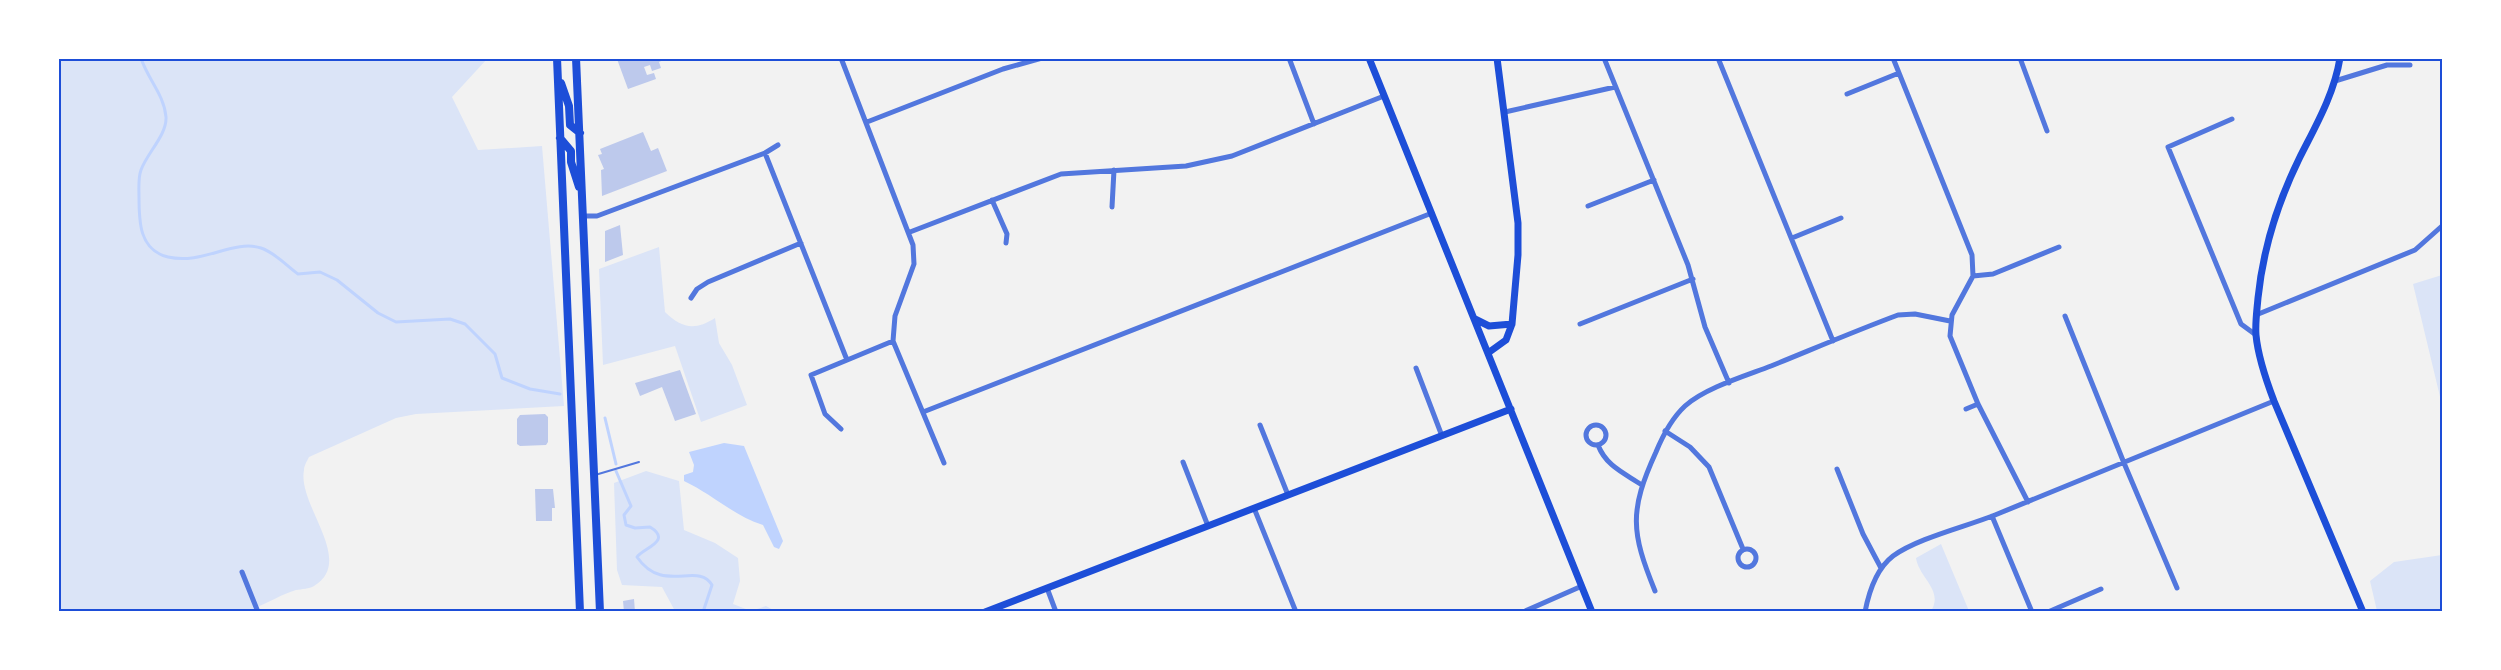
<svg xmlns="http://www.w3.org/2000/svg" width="2501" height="670" font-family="'DM Sans',sans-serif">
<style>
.green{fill:#dbe4f7}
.water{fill:#bfd3fe}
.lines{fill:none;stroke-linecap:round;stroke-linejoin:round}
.stream{stroke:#bfd3fe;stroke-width:3}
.building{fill:#bdc9ec}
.service{stroke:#5277de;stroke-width:2}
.minor{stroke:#5277de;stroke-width:5}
.secondary{stroke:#1d4ed8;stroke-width:7}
.primary{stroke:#1d4ed8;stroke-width:8}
.neatline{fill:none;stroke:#1d4ed8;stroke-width:2}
</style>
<rect width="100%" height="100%" fill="#f2f2f2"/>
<path class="green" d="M58,59H487L452,97L478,150L542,146L564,406L416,414L396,418L309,457C307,461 304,466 304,470C297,505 356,561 314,586C309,589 302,589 296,590C282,594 270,602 257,607L258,611H59Z
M659,247L665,312C681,328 695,331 715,318L719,343L732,365L747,405L701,422L675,346L603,365L599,269Z
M2442,275V405L2413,284Z
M646,471L679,481L684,530L715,543L738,558L740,581L733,604L751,611L766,606L775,611H675L662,587L622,585L617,570L614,483Z
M1941,544L1969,611H1931C1944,590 1919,578 1916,558Z
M2442,555V611H2377L2370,581L2394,562Z"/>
<path class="water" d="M724,443L744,446L783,541L779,549L774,547L763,525C734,516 712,494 684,481V475L693,472L694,465L689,452Z"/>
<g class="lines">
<path class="stream" d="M141,58C147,78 164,94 166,117C167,135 147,153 141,170C138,178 139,188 139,197C139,221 139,250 168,257C203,265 233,239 261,248C274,252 287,266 298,274L320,272L337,280L378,313L396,322L450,319L465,324L495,354L502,378L530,389L560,394
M605,418L616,464
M616,471L631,506L624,515L626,525L635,528L650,527C673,541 643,548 637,557C663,595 698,561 712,585L703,612"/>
</g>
<path class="building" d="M667,58L659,62L661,68L652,71L650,65L644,67L647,75L654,73L656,79L628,89L617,59Z
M643,132L651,151L658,148L667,171L602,196L601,170L604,169L598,155L602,154L600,149Z
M620,225L623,255L605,262V231Z
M680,370L696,414L675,421L662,387L640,396L635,383Z
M545,414L548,417V442L546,445L520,446L517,444V419L520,415Z
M535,489H553L555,508H552V521H536Z
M634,599L635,612H624L623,601Z"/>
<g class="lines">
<path class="service" d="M595,475L639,462"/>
<path class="minor" d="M841,58L913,245L914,264L895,316L893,341L944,463
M1289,58L1314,124
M1604,58L1688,265L1705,327L1729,383
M1718,58L1833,341
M1893,58L1972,255L1973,276L1952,315L1950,336L1978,404L2028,502
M2020,58L2047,131
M2335,81L2387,65H2410
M1847,94L1899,73
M1505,112L1615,87
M2232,119L2168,147L2241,324L2256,335
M867,122L1003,69L1042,58
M765,153L847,360
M992,200L1007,234L1006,243
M1588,206L1654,180
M1112,207L1114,170
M583,216H597L765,153L778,145
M910,232L1061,174L1186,166L1232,156L1384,96
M1792,238L1841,218
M1973,276L1993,274L2059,247
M691,298L697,289L708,282L801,243
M2256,315L2415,250L2442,226
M2065,316L2124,463L2177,588
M1580,324L1693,279
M1416,368L1442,436
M1966,409L1978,404
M923,412L1432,213
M1586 435a10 10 0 1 1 20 0a10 10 0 1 1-20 0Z
M1260,425L1288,495
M841,429L825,414L811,375L893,341
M1665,431L1690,447L1709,467L1743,549
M1598,445C1606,466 1624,473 1642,485
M1183,462L1208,526
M1837,469L1863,534L1881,568
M1254,508L1296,612
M1992,516L2032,612
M1738 558a9 9 0 1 1 18 0a9 9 0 1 1-18 0Z
M242,572L258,612
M1047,588L1056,612
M1655,591C1631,532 1629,511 1656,452C1663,435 1671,419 1685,406C1705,388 1745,376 1771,366C1813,349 1855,331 1898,315L1915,314L1950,321
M1523,612L1582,586
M1865,612C1869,591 1876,569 1893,556C1918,538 1965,527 1995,515C2088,477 2181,439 2274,401
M2048,612L2101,589"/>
<path class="secondary" d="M1369,58L1592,612
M2340,58C2334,95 2315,127 2299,159C2277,204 2263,249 2258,298C2257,310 2255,323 2256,335C2258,357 2266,380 2274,401L2363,612
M1475,319L1489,326L1512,324
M1488,353L1506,340L1512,324L1518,255V223L1497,58
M985,612L1511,409"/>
<path class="primary" d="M557,58L580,612
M576,58L600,612
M561,83L569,106L570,125L580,133
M560,138L571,151V162L579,187"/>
</g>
<rect width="2501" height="670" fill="none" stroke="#ffffff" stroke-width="120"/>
<rect x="60" y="60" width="2381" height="550" class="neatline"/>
</svg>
